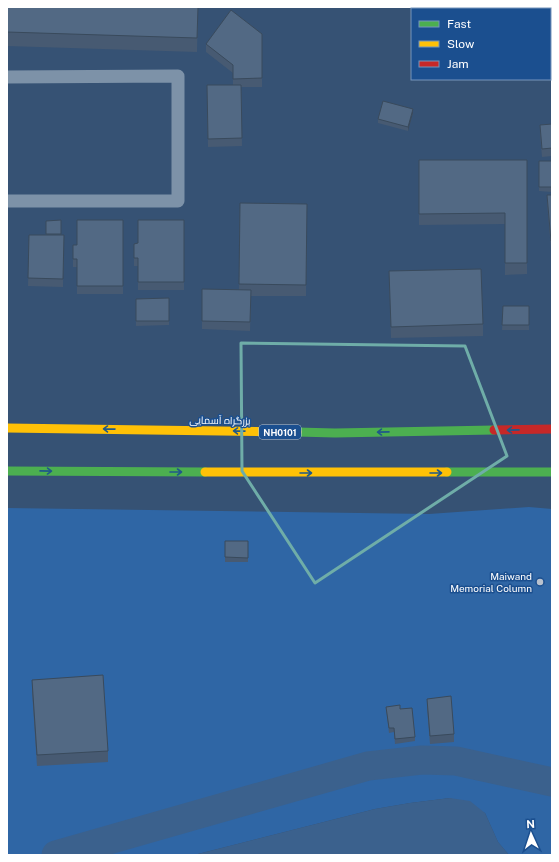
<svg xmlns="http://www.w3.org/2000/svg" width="559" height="862" font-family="'Public Sans',Cairo,sans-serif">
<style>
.green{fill:#2f66a5}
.water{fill:#3b618d}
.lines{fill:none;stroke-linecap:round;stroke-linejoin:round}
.canal{stroke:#3b618d;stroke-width:29}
.lane{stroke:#7d92a8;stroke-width:13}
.fast{stroke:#4caf50;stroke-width:9}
.slow{stroke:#ffc107;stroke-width:9}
.jam{stroke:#c62828;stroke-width:9}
.wall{fill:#475a72}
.shaded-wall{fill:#394a5c}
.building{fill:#526984;stroke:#394a5c}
.oneway{stroke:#205989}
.marked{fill:none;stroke:#6fada8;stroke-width:3;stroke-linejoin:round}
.poi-dot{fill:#b9c2ce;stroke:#1b4f8f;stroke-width:1.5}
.labels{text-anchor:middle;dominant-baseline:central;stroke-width:3;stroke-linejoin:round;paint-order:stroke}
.shield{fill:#1b4f8f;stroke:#bbcadd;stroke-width:1}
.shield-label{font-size:9px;font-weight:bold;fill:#fff}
.street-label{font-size:10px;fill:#fff;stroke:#1b4f8f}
.poi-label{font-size:10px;fill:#fff;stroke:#1b4f8f;text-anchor:end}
</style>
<rect width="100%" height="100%" fill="#365274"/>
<path class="green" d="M529,507L552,509V855H509L498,842L485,813L450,798L410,803L375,809L194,855H7V508L429,514Z"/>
<path class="water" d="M450,798L470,801L485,813L498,842L509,855H194L375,809L410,803Z"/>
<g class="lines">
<path class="canal" d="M56,855L368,766L422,760L456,761L552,782"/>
<path class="lane" d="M7,77L178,76V201H7"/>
<path class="fast" d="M297,432L335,433L494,430
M7,471L205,472
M447,472H552"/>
<path class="slow" d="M7,428L297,432
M205,472H447"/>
<path class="jam" d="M494,430L552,429"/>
</g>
<path class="wall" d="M7,7H198L197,52L7,46Z
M552,19V62L550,61V22Z
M262,34V87H241L242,146L208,147L207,85H233V73L206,52V44Z
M413,113L408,131L378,123V119Z
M552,124V156L542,157L540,134V125Z
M419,160H527V274L505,275V224L419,225Z
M539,161H552V192L539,191Z
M547,195H552V249H551L547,203Z
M240,203L307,204L306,296H251L250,331L202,329V289L239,290Z
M61,220V235H64L63,287L28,286L29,235H46V221Z
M123,220V294H77V267H73V245H77Z
M184,220V290H138V266H134V244L138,243Z
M389,271L483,324V336L391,338Z
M169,298V325L136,326V299Z
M503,306H529V330H502Z
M225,541H248V562H225Z
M32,680L108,751V762L37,766L32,691Z
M427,699L454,734V742L430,744L427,707Z
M386,707L400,709L415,737V741L395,744L394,732L389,733Z"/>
<path class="shaded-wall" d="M552,7V15L550,18V10Z
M413,109V113L408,131V127Z"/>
<path class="building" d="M7,7H198L197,38L7,32Z
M477,7H493L492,9H477Z
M503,7H527L525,9H503L502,8Z
M528,7H552L550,10V9H531Z
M231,10L262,34V78L233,79V65L206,44Z
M552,19V26L550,25V22Z
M550,26L552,27V54L550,53Z
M207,85H241L242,138L208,139Z
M383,101L413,109L408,127L378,119Z
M552,124V148L542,149L540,125Z
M419,160H527V263H505V213L419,214Z
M539,161H552V187H539Z
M547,195H552V241H551Z
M240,203L307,204L306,285L239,284Z
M61,220V234H46V221Z
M77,220H123V286H77V259H73V245H77Z
M138,220H184V282H138V258H134V244L138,243Z
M29,235H64L63,279L28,278Z
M481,269L483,324L391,327L389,271Z
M202,289L251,290L250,322L202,321Z
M169,298V321H136V299Z
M503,306H529V325H502Z
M225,541H248V558L225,557Z
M103,675L108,751L37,755L32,680Z
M451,696L454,734L430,736L427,699Z
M400,705V709L412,708L415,737L395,739L394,728H389L386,707Z"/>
<defs><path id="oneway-shaft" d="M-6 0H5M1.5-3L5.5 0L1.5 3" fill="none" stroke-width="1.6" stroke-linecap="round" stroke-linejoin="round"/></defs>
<g class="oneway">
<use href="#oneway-shaft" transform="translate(109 429) rotate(-179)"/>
<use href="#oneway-shaft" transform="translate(513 430) rotate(179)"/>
<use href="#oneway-shaft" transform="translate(239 431) rotate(-179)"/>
<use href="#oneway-shaft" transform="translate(383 432) rotate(179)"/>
<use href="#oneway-shaft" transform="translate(46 471) rotate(1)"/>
<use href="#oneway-shaft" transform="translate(176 472)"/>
<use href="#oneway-shaft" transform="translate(306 473)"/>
<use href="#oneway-shaft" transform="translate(436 473)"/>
</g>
<path class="marked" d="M241,343L465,346L507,456L315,583L242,471Z"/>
<circle class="poi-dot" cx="540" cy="582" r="4"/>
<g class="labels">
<rect class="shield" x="259" y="425" width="42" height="14" rx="3"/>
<g class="shield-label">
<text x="280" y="432">NH0101</text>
</g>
<g class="street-label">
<text transform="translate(220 420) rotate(1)">بزرگراه آسمایی</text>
</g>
<g class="poi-label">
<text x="532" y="576">Maiwand<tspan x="532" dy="12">Memorial Column</tspan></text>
</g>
</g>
<rect width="559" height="862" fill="none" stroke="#ffffff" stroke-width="16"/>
<rect x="411" y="8" width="140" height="72" fill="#1b4f8f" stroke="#7695bc"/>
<rect x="419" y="21" width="20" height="6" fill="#4caf50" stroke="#7695bc"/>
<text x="447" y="28" font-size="12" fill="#ffffff">Fast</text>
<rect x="419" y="41" width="20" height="6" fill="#ffc107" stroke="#7695bc"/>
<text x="447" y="48" font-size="12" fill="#ffffff">Slow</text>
<rect x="419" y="61" width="20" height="6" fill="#c62828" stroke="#7695bc"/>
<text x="447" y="68" font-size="12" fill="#ffffff">Jam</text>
<g transform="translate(531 834) rotate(357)" stroke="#1b4f8f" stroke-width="3" paint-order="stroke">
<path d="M0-3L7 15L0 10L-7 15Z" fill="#ffffff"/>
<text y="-6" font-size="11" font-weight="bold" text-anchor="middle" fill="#ffffff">N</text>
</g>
</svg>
